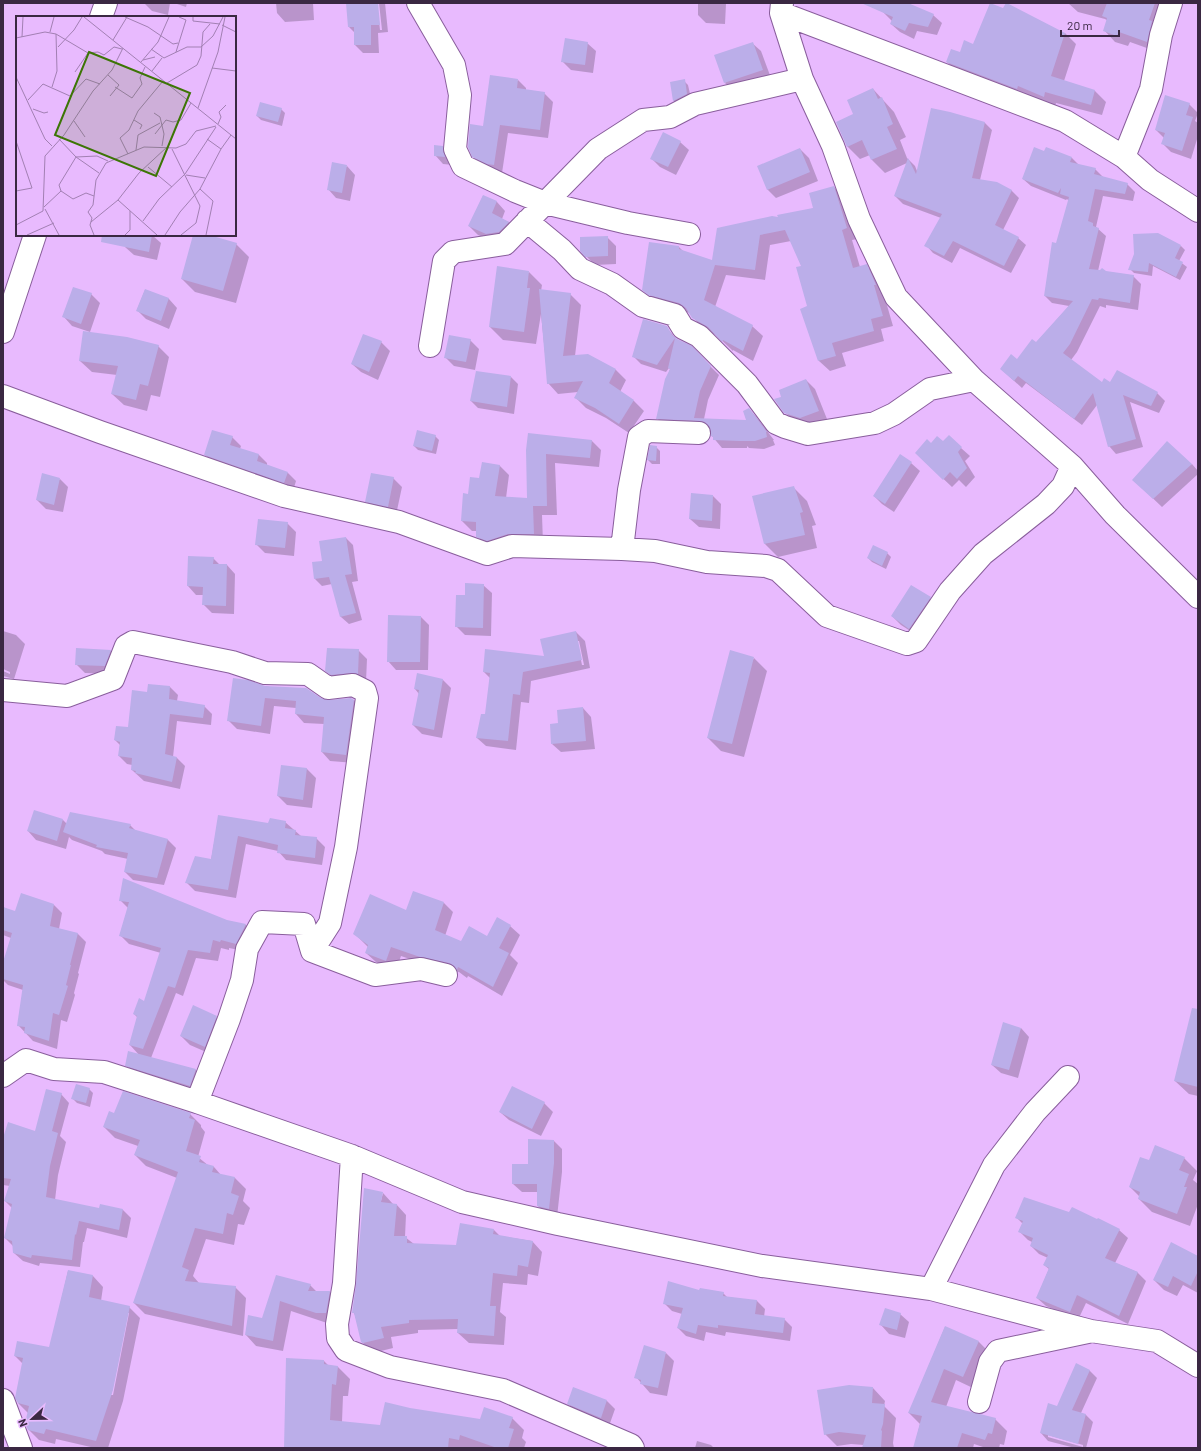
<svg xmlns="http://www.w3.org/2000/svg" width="1201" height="1451" font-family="Barlow,sans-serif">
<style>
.shadow{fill:#0003;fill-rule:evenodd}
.building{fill:#bbaee9}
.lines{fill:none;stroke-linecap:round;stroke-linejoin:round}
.street-casing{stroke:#895e9c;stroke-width:24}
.secondary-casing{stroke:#895e9c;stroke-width:24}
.street{stroke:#fff;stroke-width:22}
.secondary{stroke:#fff;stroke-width:22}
.inset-road{fill:none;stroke:#a280b3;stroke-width:1}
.view{fill:#3d7506;fill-opacity:0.15;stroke:#3d7506;stroke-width:2}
.inset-edge{fill:none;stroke:#3a2842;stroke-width:2}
</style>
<rect width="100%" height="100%" fill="#e8bafe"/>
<path class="shadow" d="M144,3H170L168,15L152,11Z
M174,3H187L186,7Z
M276,3H313L314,20L285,22L277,13Z
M347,3H377L380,30H382L379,3H385L388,32L378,33L379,53H363L355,45V33L349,27Z
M698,3H724L726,4L725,24L706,23L698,15Z
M886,3H906L933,15L942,23L937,35L917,31L914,39L900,32L891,24L892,21L883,12Z
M1068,3H1166L1158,52L1130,42L1128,46L1115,42L1104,30L1108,21L1105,19L1078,12Z
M1065,33L1076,44L1064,81L1095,91L1106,102L1102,115L1056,103L1055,107L958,73L947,62L960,53Z
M587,43L596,51L593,73L571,70L562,61Z
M752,43L761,51L771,78L733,91L725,83Z
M518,80L526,88V91L544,93L553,102L548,138L508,133L502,173L482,165L473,156L484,127Z
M684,81L688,85L691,98L678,105L674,101L671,83Z
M873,89L894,112L906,137L900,140L907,158L915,166L917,171L949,113L985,123L992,130L980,180L1011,190L1019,198L1003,230L1018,238L1026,245L1011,273L960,248L952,263L933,253L926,245L941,218L903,204L895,196L907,163L885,173L872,160L870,155L860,159L847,146L854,115Z
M1189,104L1198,113L1195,121L1198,123V136L1191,159L1171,152L1163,144L1164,138L1156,130Z
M281,109L285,113L282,126L261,120L257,116Z
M680,142L689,150L676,175L660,167L651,158Z
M442,146L451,155L453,165L443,164L435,155Z
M800,149L809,158L818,181L776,198L767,189Z
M1045,153L1072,158L1079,165L1095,169L1103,177L1127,184L1135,192L1133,201L1103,196L1096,227L1106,236L1098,271L1133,276L1141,284L1138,310L1106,305V308L1100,306L1077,352L1071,360L1102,384L1110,383L1157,393L1165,401L1159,413L1130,402L1143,447L1116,454L1109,446L1097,405L1082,425L1026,383L1022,388L1001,369L1017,360L1036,343L1069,306L1052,303L1045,296L1069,201L1067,199L1066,200L1031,186L1023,179Z
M347,166L355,175L350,201L336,198L328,189Z
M834,187L844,198L857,239L852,240L860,267L866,266L877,276L884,295L893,326L881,329L884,341L842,353L846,366L830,371L819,361L802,267L791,241L770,245L765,280L726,275L715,307L752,326L763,336L753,361L733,350V351L716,335L703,329L690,313L660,305L644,290L679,247L684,252L713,262L779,218L815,208Z
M483,196L497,202L505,211L502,219L509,222L517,231L495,242L478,235L469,226Z
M128,235H152L161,243L157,260L134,255L125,247Z
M194,235H205L236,244L249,257L236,303L195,292L182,279Z
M607,237L616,246V264L595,265L581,251Z
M1181,246L1185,250L1179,261L1187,267L1180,280L1153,266L1152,276L1134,273L1130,269Z
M529,272L542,285L541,291L570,294L581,305L575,356L588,355L616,370L626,380L620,392L634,401L644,411L629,433L606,418L586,408L576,398L578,392L558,394L548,383L541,314L536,344L503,340L490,327Z
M145,290L169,299L177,308L169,329L146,319L137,310Z
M91,294L100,303L90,332L72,326L64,317Z
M666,327L678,341L691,347L719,375L708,400L704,419L748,421L749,409L757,418L774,440H773L775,445L764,449L749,448L747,446V448H722L712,436L711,429L665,427L657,418L670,369L669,368L666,372L641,364L633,356Z
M470,340L479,349L475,370L454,366L445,357Z
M381,342L390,351L378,380L361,372L352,364Z
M158,346L169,357L160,397L151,395L147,411L124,405L112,394L117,375L92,372L80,361Z
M511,377L518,384L514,414L478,408L471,401Z
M806,380L815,389L827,419L809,427L794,421L785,412L783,398Z
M435,436L439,440L436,454L418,450L414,446Z
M232,437L241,446L240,449L259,455L267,463V466L288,473L296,481L293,491L214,463L205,455Z
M591,440L601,450L599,467L555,463L557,515H542L543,543L487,546L477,536V531H472L462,521L469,495L480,479L499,465L509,475L506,498L528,499L527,450Z
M943,443L961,448L970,456L965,461L975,477L966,487L959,480L952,487L916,453L931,444Z
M656,447L660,451V464H652L648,460Z
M911,463L920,471L894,512L882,504L874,496Z
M1192,464L1198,471V474L1162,507L1142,488Z
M393,478L402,487L396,515L375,510L366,501Z
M60,479L68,487L63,512L46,509L37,500Z
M793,487L807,501L816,525L812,526L817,548L778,557L765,544L754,497Z
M713,496L721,504L720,529L699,527L690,519Z
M287,523L296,532L294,556L265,553L256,544Z
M346,538L353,545L358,581L352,582L362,620L349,624L341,617L332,584L322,586L315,579L323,562Z
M887,553L891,557L886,569L872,562L868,558Z
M213,558L220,565H227L235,574L234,614L212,613L203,604V595H196L188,586Z
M483,585L492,593L491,636L465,635L456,626L466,596Z
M930,598L938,607L918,636L901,625L892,616Z
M421,617L429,625L428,670H396L388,661Z
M3,631L16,635L25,644L14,679L3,676V671L10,674V672L3,669Z
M576,632L585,641L590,668L531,681L529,703L521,702L516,750L486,746L477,738L486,715L490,678L484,672L545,657ZM577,641H579L584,665H582Z
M358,650L367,659L366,682L335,679L326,671Z
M111,651L119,659L113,674L85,673L76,664Z
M754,658L767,671L744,757L721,751L708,738Z
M443,680L451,688L442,738L422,734L413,725L419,694L415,689Z
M265,686L329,701L354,700L362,709L355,763L330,761L322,752L324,724L304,723L296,714V708L274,706L270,734L237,729L228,720Z
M170,687L178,695L177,701L204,706L212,714L211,725L177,721L173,757L177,758L185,766L180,789L144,781L132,770V765L127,764L119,756L120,745L115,740L129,729L148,693Z
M583,708L591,717L595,749L561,752L552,744Z
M282,766L307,769L316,778L312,808L287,805L278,796Z
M219,816L269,824L285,822L301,836L316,838L325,847L322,865L286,860L278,851L246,844L236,898L195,891L187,883L211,860Z
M63,820L67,824L130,825L136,831L168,840L176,848L164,885L133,880L125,872L128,859L105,854L102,851L72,840L69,837L66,849L36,840L28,831Z
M120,900L246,925L254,933L244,951L229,948V950L221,948L218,961L196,958L183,996L176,993L151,1058L196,1070L204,1078L198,1094L135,1074L126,1065L140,1056L130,1045L138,1018L134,1014L145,1002L161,953L129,944L120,935L128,908Z
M444,903L453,912L445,936L461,942L488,937L510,926L520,935L510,955L518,963L502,996L468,976L467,978L459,972L430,966L401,956L396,970L376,962L366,953L368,947L354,933L407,911Z
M54,905L62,913L59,929L78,934L86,942L78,973L79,974L74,993L75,995L67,1022L61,1020L57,1049L33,1041L18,1025L23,990L8,985L3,980V965L11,938L3,935V907L15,913Z
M216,1017L225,1026L213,1055L190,1045L181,1036Z
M1198,1023V1096L1189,1094L1175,1081Z
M1021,1028L1029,1037L1018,1078L1001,1073L992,1065Z
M89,1089L93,1093L90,1107L77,1103L73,1099Z
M61,1094L69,1103L60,1136L66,1142L58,1175L55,1200L99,1209L123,1210L131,1218L127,1238L87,1228L84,1242H83L80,1267L40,1263L39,1266L23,1261L14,1253L13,1246L5,1238L12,1208L5,1201L10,1186L3,1185V1141L36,1132Z
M544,1103L553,1112L541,1136L509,1120L500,1112Z
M115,1114H190L201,1125V1127L205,1132L198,1157L209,1166L214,1167L221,1175L235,1178L246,1189L243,1201L250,1208L244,1225L238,1224L234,1245L206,1239L193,1276L199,1283L235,1287L246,1298L243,1336L145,1314L134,1303L177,1178L146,1166L135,1155L138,1146L115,1138L104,1127Z
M554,1141L562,1149V1172L557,1217L546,1215L538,1206V1192H522L513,1184L528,1165Z
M1184,1158L1197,1171L1193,1180L1198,1184V1204L1190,1226L1152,1212L1139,1199L1140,1197L1130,1187L1150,1161Z
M383,1193L393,1204H396L406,1215L405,1237L414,1244L456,1246L494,1230L500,1236L532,1241L542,1252L538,1276L528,1274L527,1285L503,1283L500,1312L506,1317L504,1345L469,1343L458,1333L459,1329L418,1330V1333L391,1337L393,1348L373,1353L362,1342L355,1315L353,1312Z
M1016,1217L1119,1230L1128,1238L1115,1263L1137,1272L1146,1281L1128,1324L1086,1303L1078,1320L1046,1306L1037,1298L1049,1269L1044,1265L1048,1258L1039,1254L1031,1246L1032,1242L1028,1240L1019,1231L1023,1224Z
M1198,1257V1293L1183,1285L1177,1296L1164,1290L1154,1280Z
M68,1271L93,1276L103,1287L101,1301L129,1307L140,1318L123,1401L108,1448H95L56,1439L55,1444L39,1440L28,1429V1413L18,1403L23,1364L15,1356L50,1348ZM127,1313H129L113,1395H111Z
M277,1276L310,1285L317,1292H330L340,1303L327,1323L291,1311L283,1351L256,1346L246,1335L263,1320Z
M700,1291L723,1293L727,1297L757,1301L765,1309L764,1317L784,1319L792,1327L790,1341L726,1332L725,1336L706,1332L704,1341L686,1336L678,1328L682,1314L672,1311L664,1303Z
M900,1314L909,1322L905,1338L889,1334L881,1325Z
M945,1327L979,1342L991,1354L975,1389L956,1380L946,1407L995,1419L1007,1431L1004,1445L1000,1444L999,1448H986L974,1444L973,1448H914L920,1424L909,1413Z
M666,1353L674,1361L667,1396L650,1393L636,1377Z
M324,1361L329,1366L338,1367L350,1379L348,1396H343L342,1422L380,1426L410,1409L480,1420L512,1418L524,1430L522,1438L526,1442L524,1448H285Z
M1089,1370L1097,1378L1081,1413L1086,1415L1093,1422L1086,1448H1075L1048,1441L1041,1433ZM1048,1435L1083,1445V1447L1048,1437Z
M574,1388L607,1401L615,1409L609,1426L577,1412L568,1404Z
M873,1388L885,1401L884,1406L896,1418L893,1443L894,1448H863L864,1445L851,1444L837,1446L825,1434Z
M697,1441L711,1445L714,1448H695Z"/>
<path class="building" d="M346,3H378L380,25H371V45H354V27H348Z
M861,3H908L934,14L928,27L909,23L905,31L890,24L893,17Z
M990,3L1003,8L1006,3H1007L1065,33L1051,76L1095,90L1091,105L1045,92L1044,97L1018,86L1017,89L946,62L951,49L960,52L964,40L973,44Z
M1107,3H1155L1149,20L1152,21L1147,42L1119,32L1117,36L1103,31L1107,18L1102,16Z
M565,38L588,42L585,65L561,62Z
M753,42L763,70L724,83L714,55Z
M490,75L518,79L517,88L545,92L540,130L500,125L494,165L487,164L472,157L468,147L470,124L483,126Z
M685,79L687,94L673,101L670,82Z
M873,88L878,99L882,97L893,124L887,127L897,149L871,160L862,140L847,147L836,122L853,114L847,100Z
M1165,95L1190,103L1186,115L1193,117L1182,151L1161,144L1165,133L1155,130Z
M260,102L282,108L278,122L256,116Z
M931,108L950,112L985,122L972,178L997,182L1012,190L995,225L1019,237L1004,266L953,241L944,256L924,246L942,214L894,196L908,158L916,174Z
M663,132L681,141L668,167L650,159Z
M434,145L443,146L445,157L434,156Z
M1034,147L1044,151L1046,147L1072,157L1070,162L1096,168L1094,174L1128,183L1125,194L1095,189L1088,221L1093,223V226L1099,228L1089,269L1100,270L1102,268L1106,271L1134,275L1130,303L1099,298L1098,300L1092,299L1070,344L1063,353L1102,382L1104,378L1110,382L1117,370L1158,392L1151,406L1123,395L1136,439L1108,447L1093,393L1074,419L1018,376L1014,381L1000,369L1011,354L1017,359L1032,339L1036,342L1073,301L1044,296L1052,242L1056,243L1069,197L1060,194L1061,188L1058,193L1022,179Z
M800,148L810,172L767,190L757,166Z
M332,162L347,165L342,193L327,190Z
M834,186L847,228L842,230L853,268L867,264L876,285H874L883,316L871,319L874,331L832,343L836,356L818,361L800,309L807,306L796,267L801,266L785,230L760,235L755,270L715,265L704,300L753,325L743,351L723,340L722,342L708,327L692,318L686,308L679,303L648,295L642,290L649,242L679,246V249L712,260L717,228L772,216L778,217L777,215L813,208L809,193Z
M483,195L497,201L492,213L509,222L499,232L486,234L468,226Z
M1158,233L1181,245L1175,258L1183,262L1176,277L1149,263L1148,272L1128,270L1134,254L1133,234Z
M102,235H152L149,252L101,242Z
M193,235H209L237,243L223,291L181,279Z
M608,236V256L585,257L580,251V237Z
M497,266L529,271L527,288H530L524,332L489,327Z
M73,287L92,293L81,324L62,317Z
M145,289L169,298L161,321L136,311Z
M539,289L571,293L563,356L588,354L616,369L609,383L634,400L619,424L595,408L574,398L583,381L547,384Z
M643,319L667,326L672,335L677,339L692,346L711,366L700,391L694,418L746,420L743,411L749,408L767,432H766L767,437L755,441H739V438V441L713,440V437L711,436L710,428L705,422L699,421L656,419L665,379L670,369L668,368L675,338L657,365L632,357Z
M83,331L127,337L159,345L148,386L140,384L136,400L111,394L118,366L79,361Z
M363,334L382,341L369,372L351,364Z
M449,335L471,339L466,362L444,358Z
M476,371L511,376L507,407L470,401Z
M806,379L819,411L800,418L784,413L774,399L781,397L779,390Z
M212,430L233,436L230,445L259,454L257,461L288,472L284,483L204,455Z
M417,430L436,435L432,451L413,446Z
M528,433L592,440L590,458L546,454L547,506H533L534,534H508L487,541L476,537V522L461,521L463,493L468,494L470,477L479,478L482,462L500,465L495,496L527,498L526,450Z
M949,435L962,447L958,452L967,468L957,479L950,472L943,480L915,453L927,439L931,443L937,436L943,441Z
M1167,441L1192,464L1153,499L1132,480Z
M650,445L657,446L656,461L647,460Z
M900,454L912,462L885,504L873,496Z
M42,473L60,478L54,505L36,500Z
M371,473L394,477L388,507L365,502Z
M794,486L803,512L800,513L805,535L764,544L752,496Z
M691,493L713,495L712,521L689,519Z
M258,519L288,522L285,548L255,545Z
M346,537L352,574L345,575L356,613L340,617L329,577L314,579L312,562L322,561L319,541Z
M873,545L888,552L882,566L867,558Z
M188,556L214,557L213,564H227L226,606L202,605L203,587L187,586Z
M465,583L484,584L483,628L455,627L456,595H465Z
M911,585L931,597L909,629L891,616Z
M388,615L421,616L420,662H387Z
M576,631L582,660L523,672L520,695L513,694L508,741L476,738L481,714H485L490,673L483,672L485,649L544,656L540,639Z
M76,648L111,650L105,666L75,665Z
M327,648L359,649L358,674L352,673L331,675L325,671Z
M730,650L754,657L732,744L707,738Z
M417,673L443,679L434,730L412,725L419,690L414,689Z
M233,678L248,680L265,686L306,688L321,698L329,700L351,698L354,700L346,755L321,752L324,717L295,714L296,701L265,698L261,726L227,721Z
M148,684L170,686L169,699L205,705L203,718L170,714L165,754L177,757L172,782L135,773L136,771L131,770L132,758L118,756L120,742L114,740L116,726L128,727L132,690L147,692Z
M583,707L586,741L551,744L550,724L558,723L557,710Z
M281,765L307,768L303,800L277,796Z
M34,810L63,819L57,841L27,831Z
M70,812L131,824L129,828L168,839L157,878L124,872L128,853L96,847L97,845L63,832Z
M218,815L268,823L270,818L286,821L285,828L296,830L295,835L317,837L315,858L277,853L278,845L238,836L228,890L185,883L195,856L211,859Z
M123,878L227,920L246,924L236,944L221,940L220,942L213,940L210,953L188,950L175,988L168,986L143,1049L129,1045L137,1016L133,1014L139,998L144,1001L161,948L119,936L129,902L119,901Z
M413,891L444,902L435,930L461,941L469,926L487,936L497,917L511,925L499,948L509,953L493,987L458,967L457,970L454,966L449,963L420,957L391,947L386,961L365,953L368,945L353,934L370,894L406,910Z
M21,893L54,904L50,926L78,933L70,965H71L66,985L68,986L59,1015L53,1013L49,1041L24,1033L25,1027L17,1026L23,985L3,979V962L12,933L3,930V907L15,911Z
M193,1005L217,1016L205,1047L180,1036Z
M1192,1008L1198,1009V1087L1174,1081Z
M1003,1022L1021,1028L1009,1070L991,1065Z
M128,1051L196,1069L190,1086L125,1066Z
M76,1084L90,1088L86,1103L71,1099Z
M512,1086L545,1102L532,1129L499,1112Z
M46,1089L62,1093L52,1131L58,1133L50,1166L46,1197L99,1208L100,1204L123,1209L119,1230L79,1221L76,1235L75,1234L72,1260L32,1255L31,1258L13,1253L12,1241L4,1238L12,1204L4,1201L11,1179L3,1178V1138L8,1122L35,1131Z
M123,1091L191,1113L189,1118L195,1120L186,1151L201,1156L199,1162L214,1166L212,1172L235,1177L231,1193L239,1196L233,1215L227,1213L223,1234L195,1228L182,1267L189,1270L185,1281L236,1286L232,1326L133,1303L178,1172L134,1155L140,1140L103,1127L109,1111L114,1113Z
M528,1139L554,1140V1163L549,1209L537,1206V1184H512V1164H528Z
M1155,1145L1185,1157L1179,1170L1189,1174L1184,1187H1187L1177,1214L1138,1199L1140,1192L1129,1187L1140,1157L1149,1160Z
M364,1188L383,1192L381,1202L397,1204L394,1236H407V1243L456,1245L460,1223L494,1229L493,1234L533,1241L528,1267L518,1265L517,1276L493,1273L490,1306H496L494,1336L457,1333L458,1319L409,1320V1323L381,1327L384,1338L363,1343L361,1342L354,1313H352L356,1284Z
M1024,1197L1069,1212L1072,1207L1097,1219L1098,1218L1120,1229L1105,1258L1138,1272L1119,1316L1077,1295L1070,1312L1036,1298L1049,1268L1043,1265L1048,1255L1030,1246L1033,1238L1018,1232L1023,1221L1015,1218Z
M1171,1242L1198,1256V1271L1191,1286L1173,1276L1168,1287L1153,1280Z
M68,1270L93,1275L89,1297L130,1306L113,1390L96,1441L46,1429L44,1434L28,1430L25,1423L29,1406L18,1403L15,1398L23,1358L14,1356L17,1341L49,1347Z
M276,1275L311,1284L308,1291H330L326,1313H316L280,1301L273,1341L245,1335L248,1315L262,1318Z
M668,1281L699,1290L700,1288L724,1292L723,1296L757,1300L755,1314L785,1318L783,1333L718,1325V1328L698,1325L696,1334L677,1328L683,1308L663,1304Z
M885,1308L901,1313L897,1330L879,1325Z
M945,1326L979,1341L963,1377L944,1369L931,1402L996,1418L992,1434L988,1433L985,1440L962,1433L957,1448H913L922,1416L908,1413Z
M644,1345L666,1352L658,1388L640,1384L641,1380L634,1378Z
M286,1358L324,1360V1364L338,1366L336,1385L332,1384L330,1420L380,1425L385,1402L410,1408L480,1419L484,1407L513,1417L509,1428L514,1429L508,1448H497L460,1435L459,1440L449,1438L448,1448H284Z
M1076,1363L1090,1370L1072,1410L1086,1414L1078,1444L1040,1433L1048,1403L1057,1406Z
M849,1385L873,1387L872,1403L885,1404L883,1424L881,1430L882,1431L881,1448H862L866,1435L839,1432L824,1435L817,1390Z
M573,1387L607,1400L601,1418L567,1404Z"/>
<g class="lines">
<g class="street-casing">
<path id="street" d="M418,3L454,65L460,95L455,149L463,166L515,191L545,203L628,223L689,234
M782,3L781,13L802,79L833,146L859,219L896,297L974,380L1072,466L1115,515L1198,597
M781,13L1065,121L1124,157L1150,180L1198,211
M1124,157L1151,89L1161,35L1171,3
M527,221L562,250L580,269L612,284L643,306L675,315L683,328L699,336L747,384L776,423L785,427L808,434L875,423L894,414L930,389L974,380
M430,346L444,261L453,252L505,244L598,149L643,120L670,117L695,104L802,79
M3,396L100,432L284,496L399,522L487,554L512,546L622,549L655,551L707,562L766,566L778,570L827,616L907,644L916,641L950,591L983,554L1046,504L1063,486L1072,466
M622,549L629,490L639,437L648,431L699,433
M3,690L67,696L113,679L126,646L133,642L232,662L265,673L308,674L328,688L353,685L365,691L367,698L346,847L330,923L312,951
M3,1076L26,1060L54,1069L104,1072L197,1102L352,1156L462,1202L558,1224L762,1266L931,1289L1091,1331L1157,1341L1198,1366
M197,1102L229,1019L242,980L247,949L262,922L304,924L312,951L375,975L421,969L446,975
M352,1156L344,1283L337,1324L338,1338L346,1350L390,1367L503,1390L631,1445L633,1448
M931,1289L994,1165L1035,1112L1068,1077
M3,1400L21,1448
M979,1402L990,1362L998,1351L1088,1332"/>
</g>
<g class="secondary-casing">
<path id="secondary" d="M101,17L106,3
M3,332L35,235"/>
</g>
<use href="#street" class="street"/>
<use href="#secondary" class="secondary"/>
</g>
<g transform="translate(16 16)">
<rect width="220" height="220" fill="#e8bafe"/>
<path class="inset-road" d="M68,1L220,123M109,1L132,11L157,28L162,27M177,1V5L204,8M206,9L220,16M34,16L38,1M40,18L72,37L82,36L88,39L98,31L106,33M6,21L7,1M0,22L29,16L40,18L41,55L36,71M97,24L111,1M42,31L58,14L66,1M135,33L148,42L171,31H185L197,20L207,1M160,36L170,4L163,1M127,44L139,41M125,46L142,26L153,1M196,52L220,55M136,55L146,42M59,56L72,37M92,59L103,69L94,80M0,61L29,123L36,130M151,67L181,49L185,40L187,16L194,8M99,71L116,82L126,68L124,62L129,51M12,84L27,68L54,80L70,63L84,68M182,92L202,36L209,1M17,93L28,97L32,96M138,97L144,101L148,118L146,130M118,104L126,109L124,113M58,105L69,121M202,108L205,101L203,96L210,89M139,118L150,104L157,106L165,104L175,87M43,123L60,141L81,140L92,145M0,125L16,172L0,175M156,133L184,190L180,207L165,219M205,133L215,119M120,134L122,119L144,107M112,138L104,122L113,114L122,95L147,65M132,151L156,171M170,159L189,162M184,173L197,185L190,219M45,175L43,169L60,141L83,157M102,184L141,219M28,191L45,175L57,183L70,177L78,180M29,193L43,219M127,205L143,183L169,158L200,111M75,206L102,184L123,157L151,131M0,209L27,195L29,140L48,119L77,75L96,54L107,32M11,219L38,207M78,219L74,209L76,202L72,196L77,189L80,164L90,147L128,131L160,132L170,128L180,115L200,110M109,219L114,214V195M149,219L164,196L184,173L205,133L191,123"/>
<path class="view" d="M73,36L174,77L140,160L39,119Z"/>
<rect width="220" height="220" class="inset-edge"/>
</g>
<rect width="1201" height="1451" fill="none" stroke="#3a2842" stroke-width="8"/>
<g transform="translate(32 1419) rotate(248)" stroke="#e8bafe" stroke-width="3" paint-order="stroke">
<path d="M0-3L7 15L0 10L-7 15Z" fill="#3a2842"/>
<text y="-6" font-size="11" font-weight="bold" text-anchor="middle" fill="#3a2842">N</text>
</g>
<path d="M1061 30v6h58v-6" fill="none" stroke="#3a2842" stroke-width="2"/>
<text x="1067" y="30" font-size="12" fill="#3a2842" stroke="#e8bafe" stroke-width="3" paint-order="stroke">20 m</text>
</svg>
